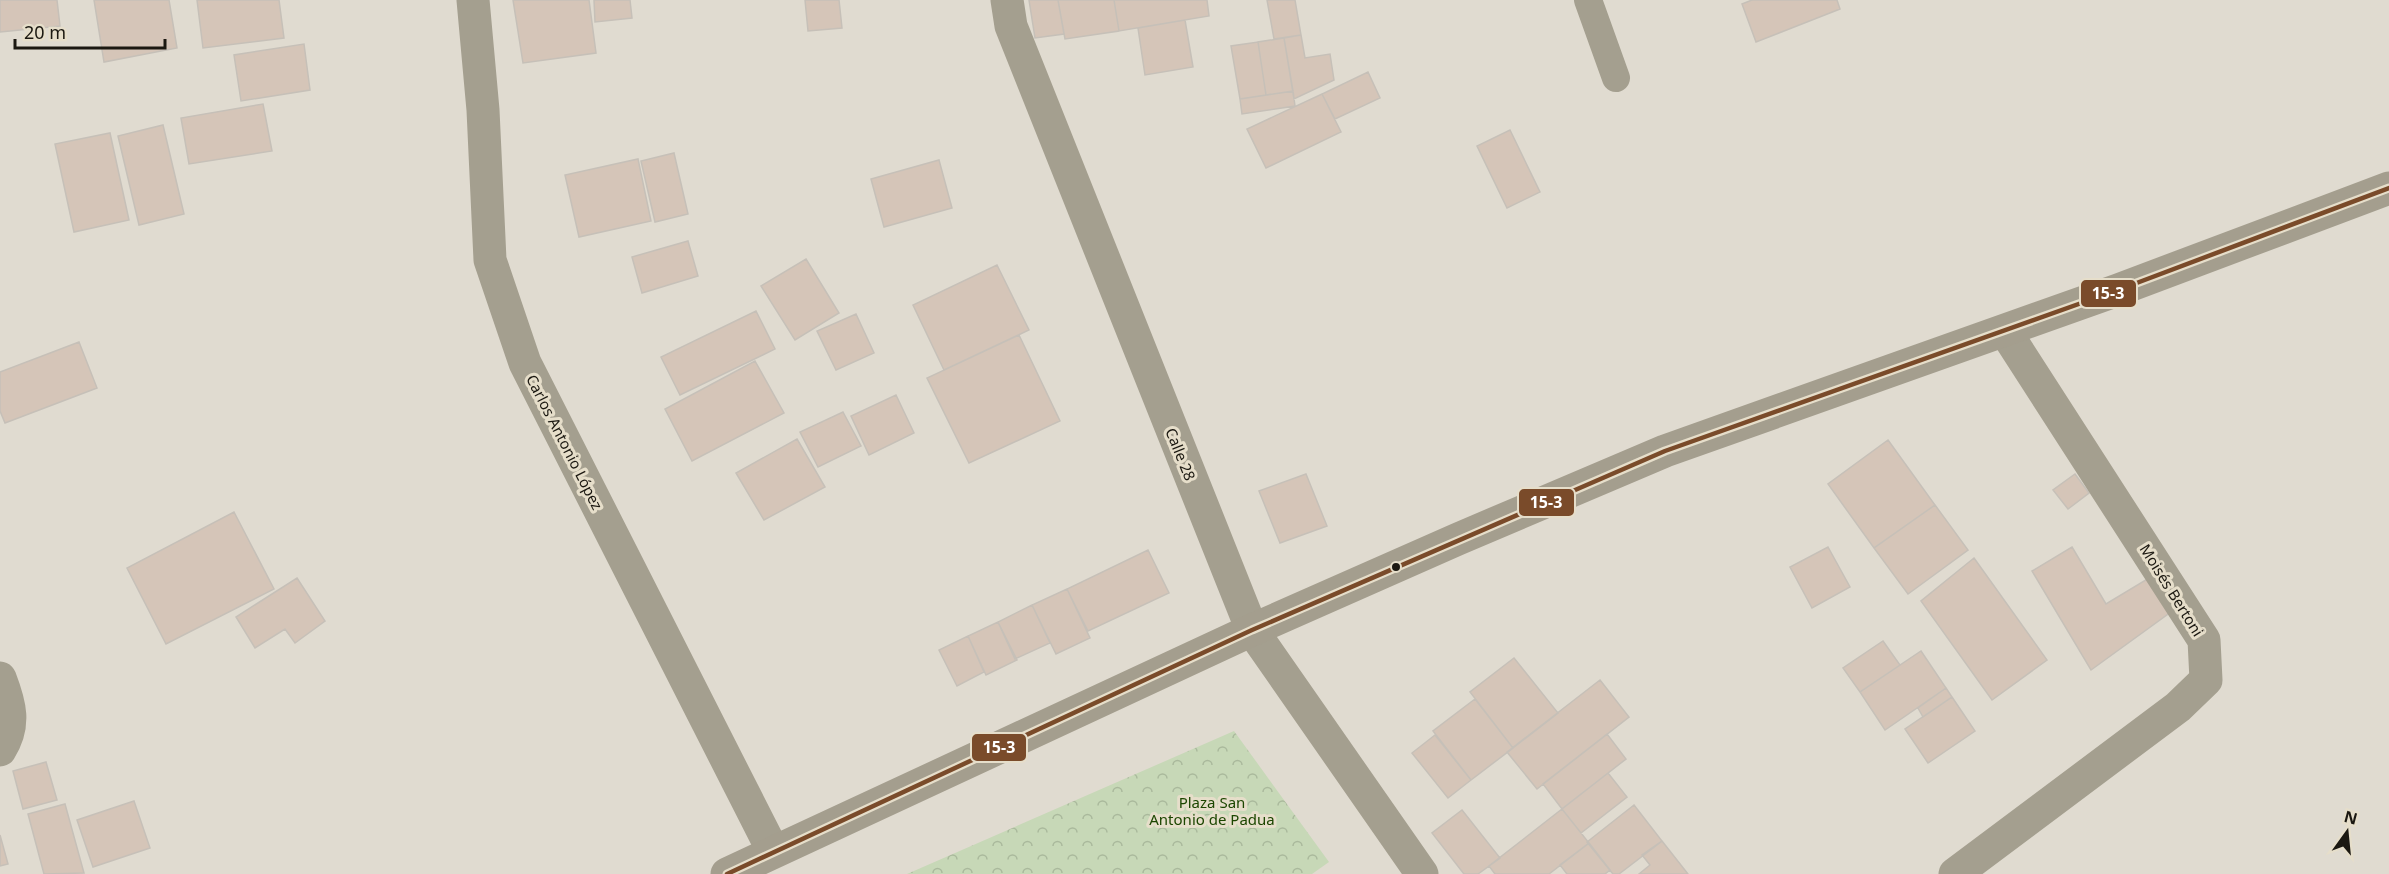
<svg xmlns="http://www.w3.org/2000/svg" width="2389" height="874" font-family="'Noto Sans',sans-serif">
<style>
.park{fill:url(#park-crowns)}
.building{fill:#d5c5b8;stroke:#c6c0b8;stroke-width:1.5}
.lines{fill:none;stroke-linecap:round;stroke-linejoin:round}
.service{stroke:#a49f8f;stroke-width:28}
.minor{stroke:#a49f8f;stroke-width:33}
.secondary{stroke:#a49e8e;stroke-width:33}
.bus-1-casing{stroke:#e6deca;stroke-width:9}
.bus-1{stroke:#7a4b2a;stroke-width:4.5}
.bus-dot{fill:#1b1811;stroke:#e6deca;stroke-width:2}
.labels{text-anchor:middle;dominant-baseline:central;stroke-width:6;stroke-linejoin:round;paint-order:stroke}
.street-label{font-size:15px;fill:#1b1811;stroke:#e6deca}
.park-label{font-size:15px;fill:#1c4600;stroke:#e6deca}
.line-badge{stroke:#e6deca;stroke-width:2}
.badge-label{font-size:16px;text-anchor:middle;font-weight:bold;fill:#fff}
</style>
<defs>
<pattern id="park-crowns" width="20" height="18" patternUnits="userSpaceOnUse" patternTransform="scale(1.5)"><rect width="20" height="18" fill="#c7d8b7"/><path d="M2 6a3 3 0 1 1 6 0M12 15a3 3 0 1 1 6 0" fill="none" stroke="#aab99c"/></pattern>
</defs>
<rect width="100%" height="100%" fill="#e0dbd0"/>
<path class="park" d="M1234,731L1329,862L1312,874H907Z"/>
<path class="building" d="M0,0H57L60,26L0,32Z
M94,0H169L177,48L104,62Z
M197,0H279L284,38L203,48Z
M513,0H589L596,53L523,63Z
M594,0H630L632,18L595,22Z
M805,0H839L842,28L808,31Z
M1029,0H1058L1064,34L1035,38Z
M1058,0H1114L1119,31L1065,39Z
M1114,0H1207L1209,16L1119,31Z
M1267,0H1295L1301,35L1274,39Z
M1752,0H1837L1840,9L1756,42L1742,4Z
M1185,20L1193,67L1145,75L1138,28Z
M1301,35L1305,58L1330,54L1334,80L1294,99L1284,38Z
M1284,38L1293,91L1266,95L1258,42Z
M1258,42L1266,95L1240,99L1231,46Z
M304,44L310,90L241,101L234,55Z
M1368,72L1380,98L1335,119L1322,94Z
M1293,91L1295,106L1242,114L1240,99Z
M1322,94L1341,132L1266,168L1247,129Z
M263,104L272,151L189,164L181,118Z
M163,125L184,214L139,225L118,136Z
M1510,130L1540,192L1507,208L1477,146Z
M110,133L129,220L74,232L55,144Z
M674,153L688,214L655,222L641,161Z
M638,159L651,221L579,237L565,175Z
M939,160L952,208L884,227L871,179Z
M688,241L698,276L642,293L632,257Z
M806,259L839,313L795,340L761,286Z
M997,265L1029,330L944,370L913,305Z
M756,311L775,349L680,395L661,357Z
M856,314L874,353L836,370L817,331Z
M1019,335L1060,421L969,463L927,378Z
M79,342L97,388L5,423L0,411V372Z
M755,361L784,413L692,461L665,409Z
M896,395L914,433L869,455L851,416Z
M843,412L861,446L818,467L800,432Z
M797,439L825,487L764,520L736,473Z
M1888,440L1935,505L1874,548L1828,484Z
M1306,474L1327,526L1280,543L1259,491Z
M2075,474L2089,493L2068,509L2053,490Z
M1935,505L1968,550L1908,594L1874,548Z
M234,512L274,589L166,644L127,568Z
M1828,547L1850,587L1812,608L1790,567Z
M2072,547L2106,604L2154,575L2175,609L2091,670L2032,571Z
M1148,550L1169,593L1088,631L1067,589Z
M1974,558L2047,660L1992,700L1921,601Z
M297,578L325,621L295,643L285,629L255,648L236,617Z
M1067,589L1090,638L1056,654L1032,605Z
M1032,605L1050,643L1015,659L998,622Z
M998,622L1017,660L986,675L968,636Z
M968,636L984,672L957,686L939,650Z
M1883,641L1900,665L1860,692L1843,668Z
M1921,651L1946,688L1885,730L1860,692Z
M1514,658L1558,713L1513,748L1470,692Z
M1600,680L1629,717L1537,789L1507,752Z
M1946,688L1952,697L1923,717L1918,708Z
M1952,697L1975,731L1928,763L1905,729Z
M1475,699L1513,748L1471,780L1433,731Z
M1607,734L1626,759L1562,809L1543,784Z
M1435,735L1471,780L1448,798L1412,753Z
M46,762L57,800L23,809L13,771Z
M1608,773L1627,797L1581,833L1562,809Z
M134,801L150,848L93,867L77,820Z
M65,804L84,873L44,874L28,814Z
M1634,805L1662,841L1619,874H1613L1587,842Z
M1562,809L1589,843L1549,874H1495L1489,866Z
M1462,810L1500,858L1478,874H1464L1432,833Z
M0,835L8,864L0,866Z
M1662,841L1688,874H1639L1650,865L1642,855Z
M1589,843L1610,870L1605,874H1567L1560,865Z"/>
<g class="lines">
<path class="service" d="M1588,0L1616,78"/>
<path class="minor" d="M473,0L483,110L490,260L525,363L773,851
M1007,0L1011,26L1252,630L1422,874
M0,678C10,704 16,725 0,750
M1955,874L2178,707L2206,680L2204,640L2005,331"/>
<path class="secondary" d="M727,874L1252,630L1458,539L1665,451L2118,290L2389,188"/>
<g class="bus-1-casing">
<path id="bus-1" d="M727,874L1252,630L1665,451L2118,290L2389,188"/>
</g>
<use href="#bus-1" class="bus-1"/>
</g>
<circle class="bus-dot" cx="1396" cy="567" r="5"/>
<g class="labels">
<g class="street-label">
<text transform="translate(565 442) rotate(63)">Carlos Antonio López</text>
<text transform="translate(1181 454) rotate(68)">Calle 28</text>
<text transform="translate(2172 590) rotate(58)">Moisés Bertoni</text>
</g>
<g class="park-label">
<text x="1212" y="802">Plaza San<tspan x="1212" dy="17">Antonio de Padua</tspan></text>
</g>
</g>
<g class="line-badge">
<rect x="2080" y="279" width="57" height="29" rx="6" fill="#7a4b2a"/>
<rect x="1518" y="488" width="57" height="29" rx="6" fill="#7a4b2a"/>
<rect x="971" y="733" width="56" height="29" rx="6" fill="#7a4b2a"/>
</g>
<g class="badge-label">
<text x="2108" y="299">15-3</text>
<text x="1546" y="508">15-3</text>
<text x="999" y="753">15-3</text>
</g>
<g transform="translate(2347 832) rotate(15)" stroke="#e6deca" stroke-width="4.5" paint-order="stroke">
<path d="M0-4.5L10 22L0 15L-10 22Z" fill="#1b1811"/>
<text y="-9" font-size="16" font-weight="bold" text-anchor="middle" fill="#1b1811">N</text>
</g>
<path d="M15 39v9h150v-9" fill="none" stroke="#1b1811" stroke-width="3"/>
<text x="24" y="39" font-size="18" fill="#1b1811" stroke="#e6deca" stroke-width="4.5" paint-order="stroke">20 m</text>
</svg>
